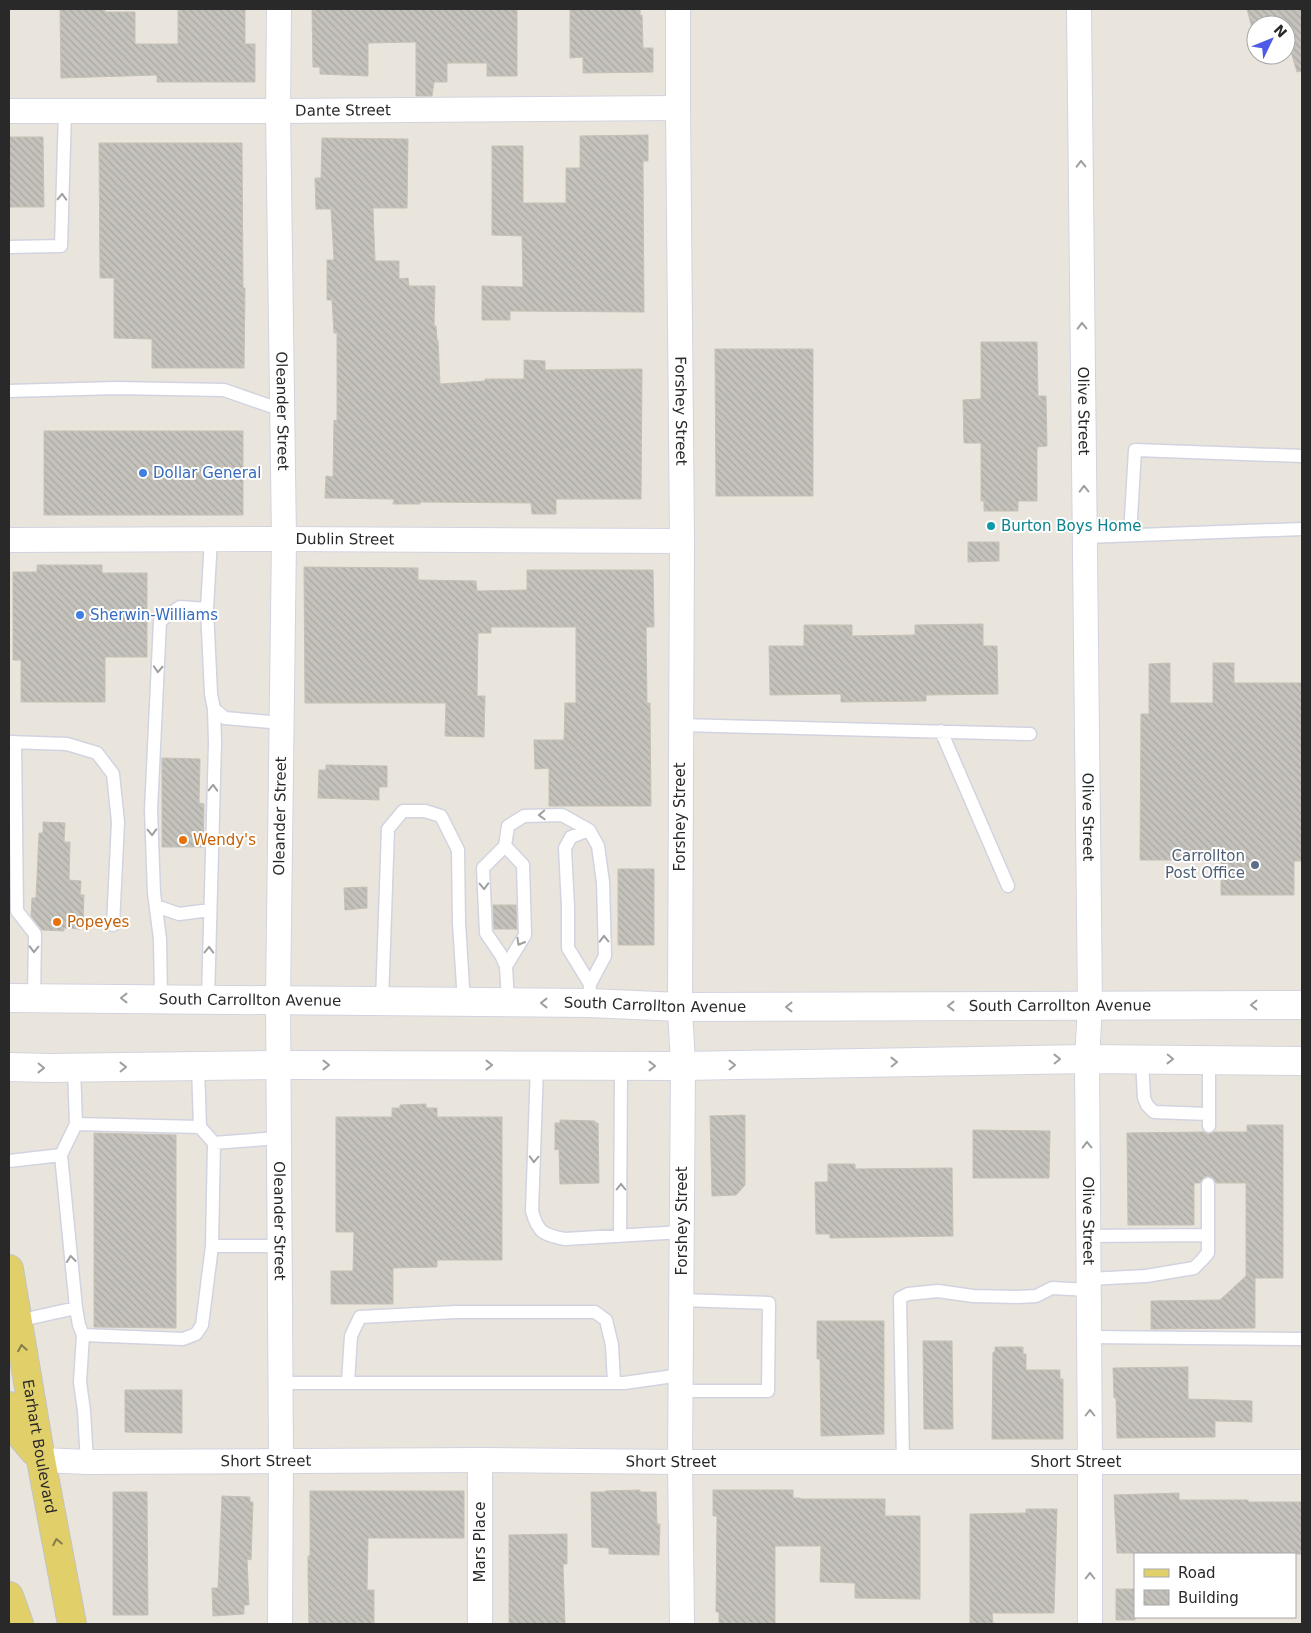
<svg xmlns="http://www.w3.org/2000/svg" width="1311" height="1633" font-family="'DejaVu Sans',sans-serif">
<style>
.building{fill:url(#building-back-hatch);stroke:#c5c1b6}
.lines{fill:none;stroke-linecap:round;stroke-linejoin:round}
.service-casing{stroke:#d2d3e0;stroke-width:15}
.minor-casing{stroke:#d2d3e0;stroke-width:26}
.secondary-casing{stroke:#d2d3e0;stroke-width:30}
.primary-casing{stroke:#c3c3c3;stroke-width:30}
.service{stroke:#fff;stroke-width:12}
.minor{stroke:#fff;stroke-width:24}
.secondary{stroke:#fff;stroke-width:28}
.primary{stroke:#e1d06a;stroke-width:28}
.oneway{stroke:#9f9f9f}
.oneway2{stroke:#857c4a}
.shop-dot{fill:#3f7fe0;stroke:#fff;stroke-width:2}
.culture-dot{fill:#0f9aa8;stroke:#fff;stroke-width:2}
.food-dot{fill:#e8710a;stroke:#fff;stroke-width:2}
.service-dot{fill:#5c6f8a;stroke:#fff;stroke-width:2}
.labels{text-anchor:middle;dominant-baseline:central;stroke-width:4;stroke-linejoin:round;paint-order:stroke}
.street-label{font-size:15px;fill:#292929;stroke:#fff}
.shop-label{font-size:15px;fill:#366cbe;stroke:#fff;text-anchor:start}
.culture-label{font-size:15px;fill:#0d838f;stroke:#fff;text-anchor:start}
.food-label{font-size:15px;fill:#c56008;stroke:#fff;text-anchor:start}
.service-label{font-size:15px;fill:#4e5e75;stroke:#fff;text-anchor:end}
</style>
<defs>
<pattern id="building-back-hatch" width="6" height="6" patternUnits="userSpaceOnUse" patternTransform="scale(1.25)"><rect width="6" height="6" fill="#c5c2bc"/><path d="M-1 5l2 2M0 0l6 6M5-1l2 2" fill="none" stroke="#a9a7a2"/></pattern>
</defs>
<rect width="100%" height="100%" fill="#eae5dc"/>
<path class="building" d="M60,9H105V12H135V44H178V9H245V44H255V82H157V75L61,78Z
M312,9H517V76H487V63H447V82H434L432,96H416V42L368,43V76L320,74V67H313Z
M570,9H640V15H642L643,48H653V72L583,73V57L570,58Z
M1247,9H1302V71L1297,72L1286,35V25H1256V35L1254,36Z
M648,135V161H643L644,312L510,311V320H482V286L523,287L522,236L492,235V146H523V203H566V168H580V136Z
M9,137H43L44,207H9Z
M322,138L408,139L407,208H373L375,261H399V279L408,278L409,286H435L434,326H436L437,340H438L440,384L485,381V379H524V360L545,361V370L642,369L641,499H556V514H532L531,503L420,502V504H393L394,499L325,498L326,476L333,477L334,420L337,421V333H334L332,300H327V260H334L331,209H316L315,178H321Z
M99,143H242L243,288H245L244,368H152V339L114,338V278H100Z
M981,342H1037L1038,396H1046L1047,446L1037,447V501H1018V511H984V501H981V443H964L963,400L981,399Z
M715,349H813V496H716Z
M44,431H243V515H44Z
M968,542H999V561L968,562Z
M37,565H102V573H147V657H105V702H21V660H13V572H37Z
M304,567L418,568V580L476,581L477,591L527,590V570H653L654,627H646L647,703H650L651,806H549V768L535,769L534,740H564L565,703H576V627H491V633H478L477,696H485L484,737L445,736L446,703H305Z
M983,624V646H997L998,694L926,695V701L841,702V694L770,695L769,646H804V625H852V636L915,635V625Z
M1170,663V703H1213V663H1234V683H1302V861H1294V895H1221V860H1140L1141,714H1149V664Z
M162,758L200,759L199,803L204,804L203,847H162Z
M326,765L387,766V787H379V800L318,798L319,770H326Z
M43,822L65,823L64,842H70L69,880L81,881L80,895H84L83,922H80V929L64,928V931L42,930L31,916L32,898H36L39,833H43Z
M618,869H654V945H618Z
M367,887V908L345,910L344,888Z
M493,905H516L517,929H494Z
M426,1104V1108H437V1117H502V1260H437V1267L393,1268V1304H331V1271H353L354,1232H336V1117H392V1108H400V1105Z
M745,1115V1185L736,1195L712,1196L710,1116Z
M560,1120L595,1121V1123H598L599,1183L560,1184L559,1149L555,1150V1123H560Z
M1247,1125H1283V1278H1255V1328L1151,1329V1301L1220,1300L1246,1276V1183H1216L1212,1177L1208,1176L1204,1177L1200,1183H1194V1225H1128L1127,1133L1204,1132L1209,1134L1214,1132H1247Z
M973,1130L1050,1131L1049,1178H973Z
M94,1133L176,1135V1328L94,1327Z
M828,1164H855V1169L952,1168L953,1236L830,1238V1234H816L815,1182H828Z
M817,1321H884V1434L821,1436L820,1359H817Z
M923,1341H952L953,1429H924Z
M995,1347H1023V1354H1026V1370H1060V1379H1063V1439H992L993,1352H995Z
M1188,1367V1399L1252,1401V1422L1215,1421V1437L1117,1438L1116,1398H1114L1113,1368Z
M125,1390H182V1433L125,1432Z
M640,1490V1492H656L657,1524H660L659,1555L609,1554V1548L592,1547L591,1492H605V1491Z
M713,1490H793V1498H800V1499H885V1516H920V1599L855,1598V1583L820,1582L821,1546H775V1624H719V1612H716L717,1516H713Z
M310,1491H464V1538H368L367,1590H374V1624H309L308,1576V1556H310Z
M113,1492H147L148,1615H113Z
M1179,1493V1500H1248V1502H1302V1554L1117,1553L1114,1495Z
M222,1496L250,1497V1502H253L251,1560L247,1559L249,1605H244V1614L213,1616L212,1588H218Z
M1026,1509H1057L1054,1613H992L993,1624H970V1514L1026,1513Z
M567,1534V1564H563L565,1624H509V1535Z
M1116,1589H1135V1620H1116Z"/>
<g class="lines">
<g class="service-casing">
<path id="service" d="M9,247L61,246L65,111
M9,391L116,388L224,390L282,410
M1130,535L1135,450L1302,456
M1085,537L1302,529
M211,539L207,609L211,694L214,709L225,718L281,723
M681,725L1030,734
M941,731L1008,886
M9,742L67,744L97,753L113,774L118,822L113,925
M15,742L17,911L35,934L34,998
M589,830L571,837L565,848L568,907V948L590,984
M505,846L483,868L486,933L501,955L506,966L508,1003
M156,906L179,914L210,910
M506,966L525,935L523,865L505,846L508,826L524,816L562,815L589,830L598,846L603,882L605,956L590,984L589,1003
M161,999L160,939L154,893L151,810L160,621L180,607L207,609
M208,999L215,743L214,709
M382,1001L388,829L403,811H425L441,816L458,850L459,923L464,1002
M1142,1059L1144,1098L1147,1105L1154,1112L1209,1114
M198,1066L200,1127
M537,1066L532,1211C538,1233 544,1235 565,1239L682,1232
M74,1068L76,1124L61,1155L76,1308L79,1325L83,1335L183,1339L196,1334L202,1325L212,1246
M76,1124L200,1127L214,1143
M1209,1126V1060
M278,1138L214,1143L212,1246H279
M9,1161L61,1155
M620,1236L621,1066
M1088,1236L1208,1235V1184
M1089,1279L1146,1276L1194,1268L1202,1260L1208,1253V1235
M17,1321L76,1308
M83,1335L80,1382L84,1411L87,1462
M1090,1337L1302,1339
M348,1382L351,1336L360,1317L455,1312H595L606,1320L612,1345L614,1383
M280,1383H624L681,1375
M681,1391H768L769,1303L681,1300
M903,1462L900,1298L908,1294L938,1291L973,1296L1017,1297L1036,1296L1052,1288L1089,1290"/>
</g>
<g class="minor-casing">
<g id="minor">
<path id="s1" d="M279,9L278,111L284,539L278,999L281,1460L280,1624"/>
<path id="s2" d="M678,9V108L682,541L680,1007L683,1066L680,1462L682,1624"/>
<path id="s3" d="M1079,9L1090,1006L1087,1059L1090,1462V1624"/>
<path id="s4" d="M9,111H278L678,108"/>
<path id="s5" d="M9,540L284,539L682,541"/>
<path id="s6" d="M41,1460L87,1462L480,1460L680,1462H1302"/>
<path d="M480,1460V1624"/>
</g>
</g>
<g class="secondary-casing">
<g id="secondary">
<path id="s7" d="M9,998L589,1003L680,1007L1302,1005"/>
<path d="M9,1067L49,1068L277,1065L683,1066L1087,1059L1302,1061"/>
</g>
</g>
<g class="primary-casing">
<g id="primary">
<path id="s8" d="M9,1269L41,1460L72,1624"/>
<path d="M9,1406L23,1438L34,1451"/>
<path d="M9,1596L19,1624"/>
</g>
</g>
<use href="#service" class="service"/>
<use href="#minor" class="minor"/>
<use href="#secondary" class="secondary"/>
<use href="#primary" class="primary"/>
</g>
<defs><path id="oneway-chevron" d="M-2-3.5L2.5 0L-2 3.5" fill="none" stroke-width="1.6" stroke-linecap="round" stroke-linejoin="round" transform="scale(1.25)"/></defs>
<g class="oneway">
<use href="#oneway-chevron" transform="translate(1081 164) rotate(-91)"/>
<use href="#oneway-chevron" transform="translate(62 197) rotate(-88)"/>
<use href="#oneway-chevron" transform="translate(1082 326) rotate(-91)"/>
<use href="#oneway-chevron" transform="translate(1084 489) rotate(-91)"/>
<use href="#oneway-chevron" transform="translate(158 669) rotate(93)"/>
<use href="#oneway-chevron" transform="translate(213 788) rotate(-88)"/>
<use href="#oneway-chevron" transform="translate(542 815) rotate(178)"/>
<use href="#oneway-chevron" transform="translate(152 832) rotate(88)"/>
<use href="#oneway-chevron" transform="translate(484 886) rotate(88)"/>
<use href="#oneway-chevron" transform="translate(604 939) rotate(-91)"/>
<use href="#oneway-chevron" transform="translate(520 942) rotate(120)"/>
<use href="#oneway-chevron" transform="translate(34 949) rotate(91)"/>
<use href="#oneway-chevron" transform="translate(209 950) rotate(-89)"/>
<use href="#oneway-chevron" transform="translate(124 998) rotate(-180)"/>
<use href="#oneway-chevron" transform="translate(544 1003) rotate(-180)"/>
<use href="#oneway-chevron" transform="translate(1254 1005) rotate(180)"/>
<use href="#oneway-chevron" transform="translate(951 1006) rotate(180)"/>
<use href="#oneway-chevron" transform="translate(789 1007) rotate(180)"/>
<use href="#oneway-chevron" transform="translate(1057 1059) rotate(-1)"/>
<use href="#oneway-chevron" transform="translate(1170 1059) rotate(1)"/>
<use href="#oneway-chevron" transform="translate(894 1062) rotate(-1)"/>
<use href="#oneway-chevron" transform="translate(326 1065)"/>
<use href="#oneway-chevron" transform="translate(489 1065)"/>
<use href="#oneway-chevron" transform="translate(732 1065) rotate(-1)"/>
<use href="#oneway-chevron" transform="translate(652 1066)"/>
<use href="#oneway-chevron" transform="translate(123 1067) rotate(-1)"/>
<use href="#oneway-chevron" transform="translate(41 1068) rotate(1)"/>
<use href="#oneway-chevron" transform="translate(1087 1145) rotate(-91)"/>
<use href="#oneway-chevron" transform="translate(534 1159) rotate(92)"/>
<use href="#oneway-chevron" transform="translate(621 1187) rotate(-90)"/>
<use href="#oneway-chevron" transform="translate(71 1259) rotate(-96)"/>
<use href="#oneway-chevron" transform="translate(1090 1413) rotate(-90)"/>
<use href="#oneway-chevron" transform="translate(1090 1576) rotate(-90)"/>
</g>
<g class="oneway2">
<use href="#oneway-chevron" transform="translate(22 1348) rotate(-100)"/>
<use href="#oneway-chevron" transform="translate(57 1542) rotate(-101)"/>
</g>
<g class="shop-dot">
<circle cx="143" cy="473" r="5"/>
<circle cx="80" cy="615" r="5"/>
</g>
<circle class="culture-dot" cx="991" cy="526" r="5"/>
<g class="food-dot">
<circle cx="183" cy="840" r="5"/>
<circle cx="57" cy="922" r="5"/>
</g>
<circle class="service-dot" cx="1255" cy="865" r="5"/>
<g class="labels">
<g class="street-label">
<text stroke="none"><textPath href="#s4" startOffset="334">Dante Street</textPath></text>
<text stroke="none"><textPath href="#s1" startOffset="402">Oleander Street</textPath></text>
<text stroke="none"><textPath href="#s2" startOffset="402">Forshey Street</textPath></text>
<text stroke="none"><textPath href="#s3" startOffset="402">Olive Street</textPath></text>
<text stroke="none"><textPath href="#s5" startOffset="336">Dublin Street</textPath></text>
<text transform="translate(280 816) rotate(-89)">Oleander Street</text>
<text transform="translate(680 817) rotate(-90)">Forshey Street</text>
<text stroke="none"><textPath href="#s3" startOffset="808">Olive Street</textPath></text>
<text stroke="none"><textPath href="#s7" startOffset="241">South Carrollton Avenue</textPath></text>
<text stroke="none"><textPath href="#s7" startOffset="646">South Carrollton Avenue</textPath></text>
<text stroke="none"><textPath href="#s7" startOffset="1051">South Carrollton Avenue</textPath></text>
<text stroke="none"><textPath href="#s1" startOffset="1212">Oleander Street</textPath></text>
<text transform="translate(682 1221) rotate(-90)">Forshey Street</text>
<text stroke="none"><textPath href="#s3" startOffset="1212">Olive Street</textPath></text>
<text stroke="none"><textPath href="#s8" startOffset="180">Earhart Boulevard</textPath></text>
<text stroke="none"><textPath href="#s6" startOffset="225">Short Street</textPath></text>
<text stroke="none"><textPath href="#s6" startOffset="630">Short Street</textPath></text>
<text stroke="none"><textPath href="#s6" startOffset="1035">Short Street</textPath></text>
<text transform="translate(480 1542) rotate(-90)">Mars Place</text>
</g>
<g class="shop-label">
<text x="153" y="473">Dollar General</text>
<text x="90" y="615">Sherwin-Williams</text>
</g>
<g class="culture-label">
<text x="1001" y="526">Burton Boys Home</text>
</g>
<g class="food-label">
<text x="193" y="840">Wendy's</text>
<text x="67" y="922">Popeyes</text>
</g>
<g class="service-label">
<text x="1245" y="856">Carrollton<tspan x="1245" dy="17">Post Office</tspan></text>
</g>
</g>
<rect width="1311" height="1633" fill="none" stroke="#292929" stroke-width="20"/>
<rect x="1134" y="1553" width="162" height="65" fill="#ffffff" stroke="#a9a9a9"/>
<rect x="1144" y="1569" width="25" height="8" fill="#e1d06a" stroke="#a9a9a9"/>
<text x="1178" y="1578" font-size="15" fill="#292929">Road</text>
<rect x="1144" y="1590" width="25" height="15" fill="url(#building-back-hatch)" stroke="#a9a9a9"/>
<text x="1178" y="1603" font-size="15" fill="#292929">Building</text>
<g transform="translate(1271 40) rotate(47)"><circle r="24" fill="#ffffff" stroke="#a9a9a9"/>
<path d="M0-4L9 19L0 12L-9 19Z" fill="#4d5be6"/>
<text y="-8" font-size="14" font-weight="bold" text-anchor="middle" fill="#292929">N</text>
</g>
</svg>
